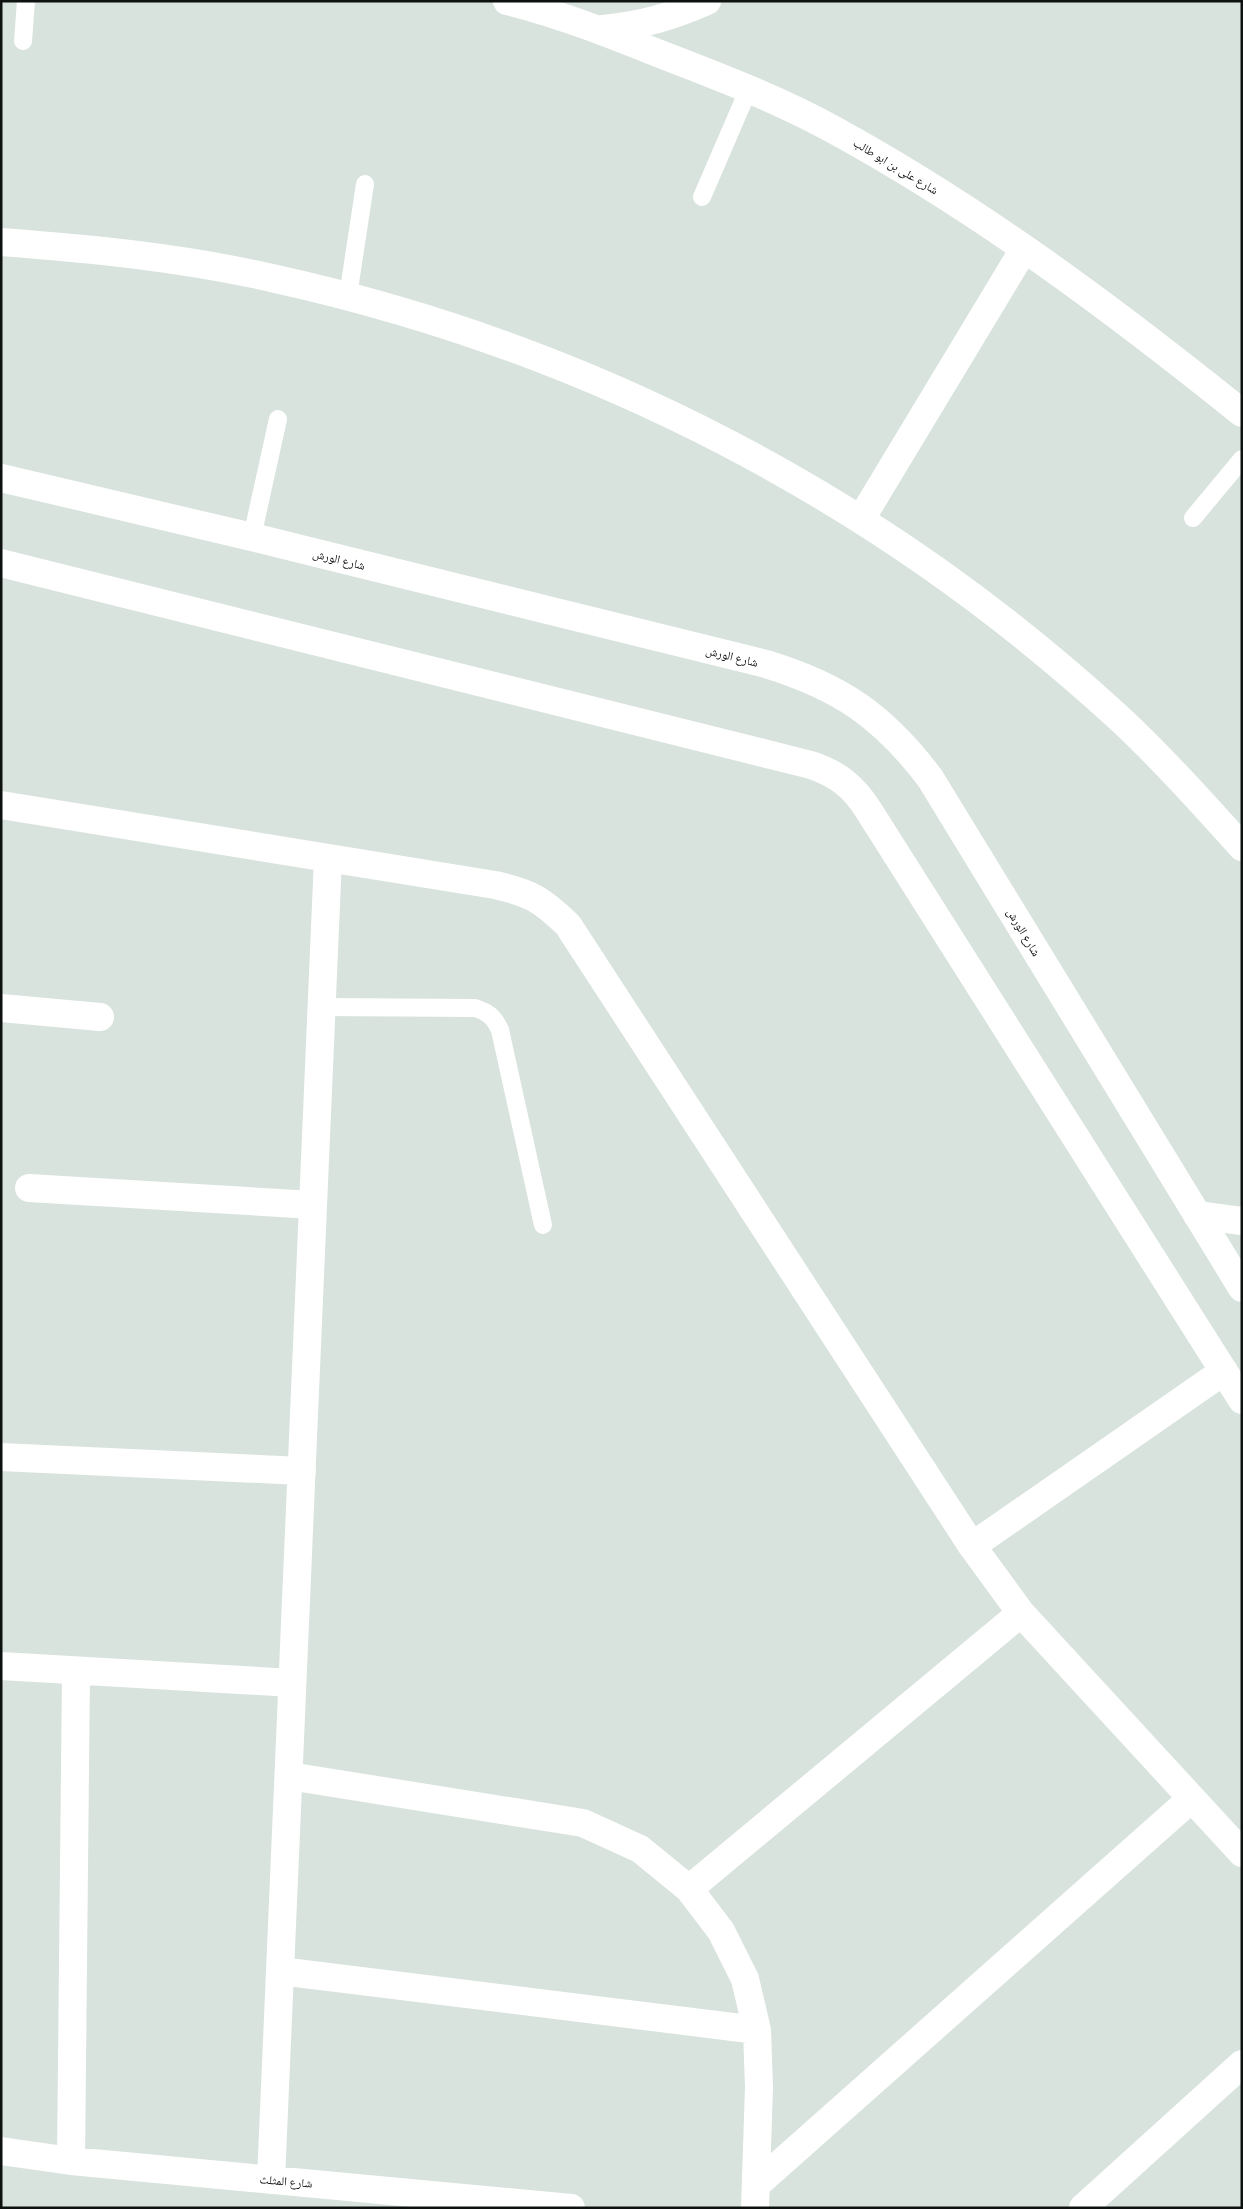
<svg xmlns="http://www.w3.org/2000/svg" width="1243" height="2209" font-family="Ubuntu,'Noto Naskh Arabic',sans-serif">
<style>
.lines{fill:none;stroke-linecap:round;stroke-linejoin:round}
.lane{stroke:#fff;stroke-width:18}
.street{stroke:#fff;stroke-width:28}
.labels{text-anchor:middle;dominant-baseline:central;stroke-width:4.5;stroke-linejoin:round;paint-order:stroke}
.street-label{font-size:12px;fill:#0d110f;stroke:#fff}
</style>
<rect width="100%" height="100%" fill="#d8e3de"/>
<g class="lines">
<path class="lane" d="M23,41L26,1
M702,197L749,88
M348,296L365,184
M1193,518L1242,459
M252,537L278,419
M322,1007L475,1008C488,1012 494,1017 500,1030L543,1225"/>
<path class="street" d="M507,1C560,14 610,34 660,54C720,77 780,100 836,131C980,210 1114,310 1242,413
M603,29C642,25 671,17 707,1
M1,242C94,249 186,258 276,279C592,349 881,499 1119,718C1163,759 1202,803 1242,847
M1,478L252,537L766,664C841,687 883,716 930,778L1242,1288
M861,519L1024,249
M1,563L811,765C838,774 854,787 869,811L1242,1400
M1,805L495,885C531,893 542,900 568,925L972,1546L1021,1613L1242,1853
M1,1008L100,1017
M29,1188L313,1205
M1197,1215L1242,1221
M1,1457L302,1471
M972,1546L1224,1371
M1,1666L292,1683
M289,1776L583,1823L640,1849L689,1889L721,1931L745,1979L757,2030L759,2087L755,2208
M689,1889L1021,1613
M280,1971L757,2030
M1,2151L71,2161L571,2208
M71,2161L76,1671
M271,2180L328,858
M756,2185L1191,1799
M1083,2208L1242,2064"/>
</g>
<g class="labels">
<g class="street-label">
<text transform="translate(896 166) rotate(31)">شارع على بن ابو طالب</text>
<text transform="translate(339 559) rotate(14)">شارع الورش</text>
<text transform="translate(732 656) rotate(14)">شارع الورش</text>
<text transform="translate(1024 932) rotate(59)">شارع الورش</text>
<text transform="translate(286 2181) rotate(5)">شارع المثلث</text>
</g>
</g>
<rect width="1243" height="2209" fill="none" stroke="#0d110f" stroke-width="5"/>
</svg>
